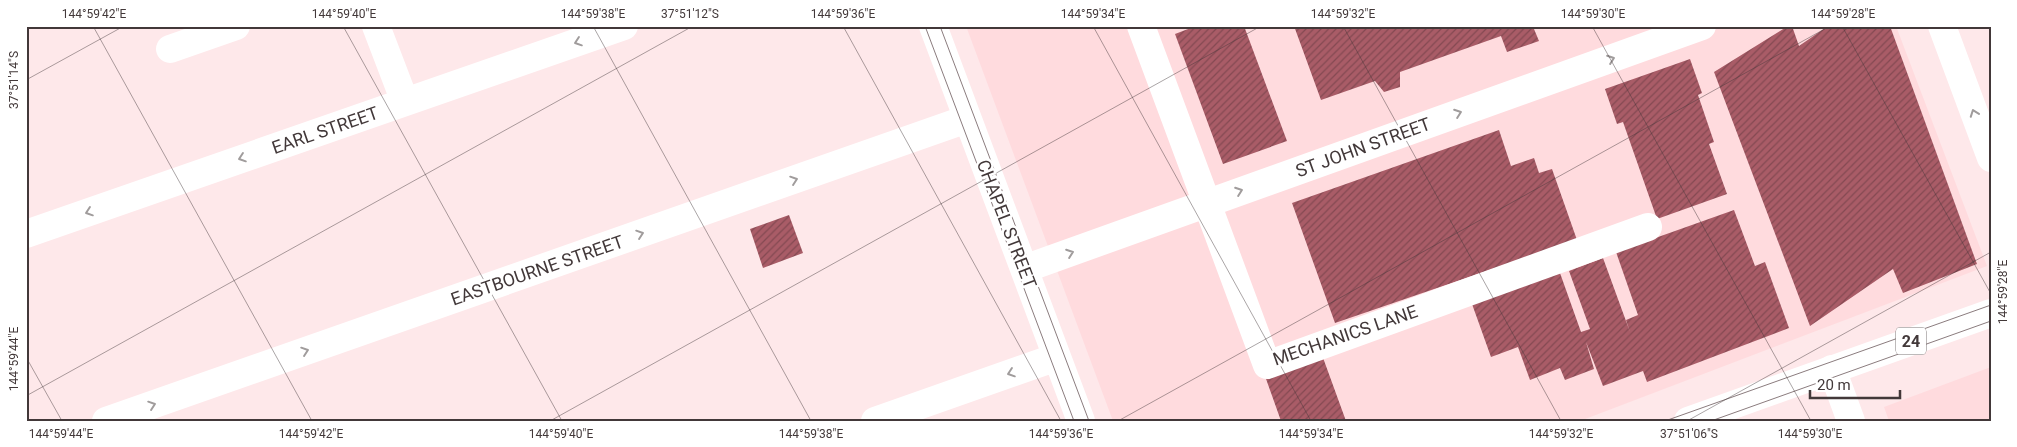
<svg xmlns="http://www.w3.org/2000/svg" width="2017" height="447" font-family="Roboto,sans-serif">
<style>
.built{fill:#ffdbde}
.building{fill:url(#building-hatch)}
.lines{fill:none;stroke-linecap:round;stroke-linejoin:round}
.minor{stroke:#fff;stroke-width:28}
.major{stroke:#fff;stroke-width:28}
.tram{stroke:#8b7c7e;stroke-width:1}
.oneway{stroke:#a09c9c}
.ticks{fill:none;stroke:#423839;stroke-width:1;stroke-opacity:0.45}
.labels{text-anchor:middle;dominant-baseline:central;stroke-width:5;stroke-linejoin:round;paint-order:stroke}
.shield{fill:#fff;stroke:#7b7474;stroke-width:1}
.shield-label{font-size:16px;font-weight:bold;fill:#423839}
.street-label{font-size:18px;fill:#423839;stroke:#fff}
.neatline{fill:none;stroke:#423839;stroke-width:2}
.ticks-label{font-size:12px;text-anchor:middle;fill:#423839}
</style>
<defs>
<pattern id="building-hatch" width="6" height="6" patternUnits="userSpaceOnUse" patternTransform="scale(1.25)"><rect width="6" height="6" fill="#a95c67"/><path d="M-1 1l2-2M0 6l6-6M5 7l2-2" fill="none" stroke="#844952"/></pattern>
</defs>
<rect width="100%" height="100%" fill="#fee8ea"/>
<path class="built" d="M966,26H1896L1987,266L1580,421H1113Z
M1991,367V421H1889L1884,407Z"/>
<path class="building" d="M1196,26H1244L1287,141L1223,164L1175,34Z
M1294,26H1541V27L1534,29L1539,41L1507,52L1501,36L1400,72V87L1384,92L1375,81L1321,100Z
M1788,26H1792L1799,46L1828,26H1890L1977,264L1903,293L1893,269L1810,326L1714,72Z
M1690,59L1702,93L1698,95L1714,142L1709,144L1727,194L1657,219L1623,122L1617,124L1605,89Z
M1499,130L1511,166L1534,158L1539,173L1552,169L1577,240L1335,323L1292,203Z
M1734,210L1755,266L1765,262L1789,328L1647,382L1643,371L1603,386L1586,342L1594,369L1565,380L1560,368L1530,380L1518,347L1491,357L1472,304L1560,273L1581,332L1590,329L1569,271L1603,258L1630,332L1626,320L1638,315L1616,252Z
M789,215L803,253L763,268L750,229Z
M1322,355L1346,421H1281L1265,376Z"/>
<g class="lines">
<path class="minor" d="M376,26L405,102
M933,26L1081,421
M1141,26L1267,365L1648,227
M1942,26L1991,158
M170,49L236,26
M26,234L624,26
M1024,269L1702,26
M1832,369L1851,421
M106,421L967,119
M875,421L1057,357"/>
<path class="major" d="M1688,421L1991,313"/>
<path class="tram" d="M925,26L1074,421
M940,26L1089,421
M1665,421L1991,305
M1711,421L1991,321"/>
</g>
<defs><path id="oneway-chevron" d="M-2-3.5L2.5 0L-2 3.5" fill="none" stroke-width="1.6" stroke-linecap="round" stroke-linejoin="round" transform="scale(1.25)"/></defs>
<g class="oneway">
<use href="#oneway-chevron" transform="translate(578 42) rotate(161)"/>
<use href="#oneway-chevron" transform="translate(1611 59) rotate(-20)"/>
<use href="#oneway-chevron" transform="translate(1458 113) rotate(-20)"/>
<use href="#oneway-chevron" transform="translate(1974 113) rotate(-110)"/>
<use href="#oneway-chevron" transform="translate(242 158) rotate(161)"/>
<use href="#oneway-chevron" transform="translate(794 180) rotate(-19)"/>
<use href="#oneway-chevron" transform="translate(1239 191) rotate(-20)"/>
<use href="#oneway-chevron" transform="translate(89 212) rotate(161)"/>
<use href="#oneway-chevron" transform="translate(640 234) rotate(-19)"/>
<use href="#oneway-chevron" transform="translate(1070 253) rotate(-20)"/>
<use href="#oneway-chevron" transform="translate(305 351) rotate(-19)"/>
<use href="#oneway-chevron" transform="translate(1011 373) rotate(161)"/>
<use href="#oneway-chevron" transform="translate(152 405) rotate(-19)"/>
</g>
<path class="ticks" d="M93,26L312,421M343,26L562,421M593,26L811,421M843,26L1061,421M1093,26L1311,421M1343,26L1561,421M1592,26L1811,421M1842,26L1991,294M26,80L124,26M26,357L62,421M26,396L693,26M550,421L1261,26M1118,421L1830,26M1687,421L1991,252"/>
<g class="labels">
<rect class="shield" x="1896" y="327.5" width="30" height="27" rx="4"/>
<g class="shield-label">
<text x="1911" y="341">24</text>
</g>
<g class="street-label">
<text transform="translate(325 130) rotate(-19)">EARL STREET</text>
<text transform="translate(1363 147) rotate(-20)">ST JOHN STREET</text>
<text transform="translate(1007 224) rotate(69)">CHAPEL STREET</text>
<text transform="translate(537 270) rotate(-19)">EASTBOURNE STREET</text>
<text transform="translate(1345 335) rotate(-19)">MECHANICS LANE</text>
</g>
</g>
<rect width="2017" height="447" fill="none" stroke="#ffffff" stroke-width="55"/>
<path d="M1810 390v8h90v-8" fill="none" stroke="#423839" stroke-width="2.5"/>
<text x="1817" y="390" font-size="15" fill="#423839" stroke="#ffffff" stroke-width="4" paint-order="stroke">20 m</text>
<rect x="28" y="28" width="1962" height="392" class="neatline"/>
<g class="ticks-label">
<text x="94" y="18">144°59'42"E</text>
<text x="344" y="18">144°59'40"E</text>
<text x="593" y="18">144°59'38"E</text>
<text x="690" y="18">37°51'12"S</text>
<text x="843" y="18">144°59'36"E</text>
<text x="1093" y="18">144°59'34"E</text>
<text x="1343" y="18">144°59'32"E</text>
<text x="1593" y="18">144°59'30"E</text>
<text x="1843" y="18">144°59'28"E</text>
<text transform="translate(14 80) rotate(-90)" y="4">37°51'14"S</text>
<text transform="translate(2003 292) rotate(-90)" y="4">144°59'28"E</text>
<text transform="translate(14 359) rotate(-90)" y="4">144°59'44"E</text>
<text x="61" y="438">144°59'44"E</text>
<text x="311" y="438">144°59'42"E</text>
<text x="561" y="438">144°59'40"E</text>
<text x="811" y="438">144°59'38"E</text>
<text x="1061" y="438">144°59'36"E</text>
<text x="1311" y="438">144°59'34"E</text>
<text x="1561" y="438">144°59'32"E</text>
<text x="1689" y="438">37°51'06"S</text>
<text x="1810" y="438">144°59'30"E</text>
</g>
</svg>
